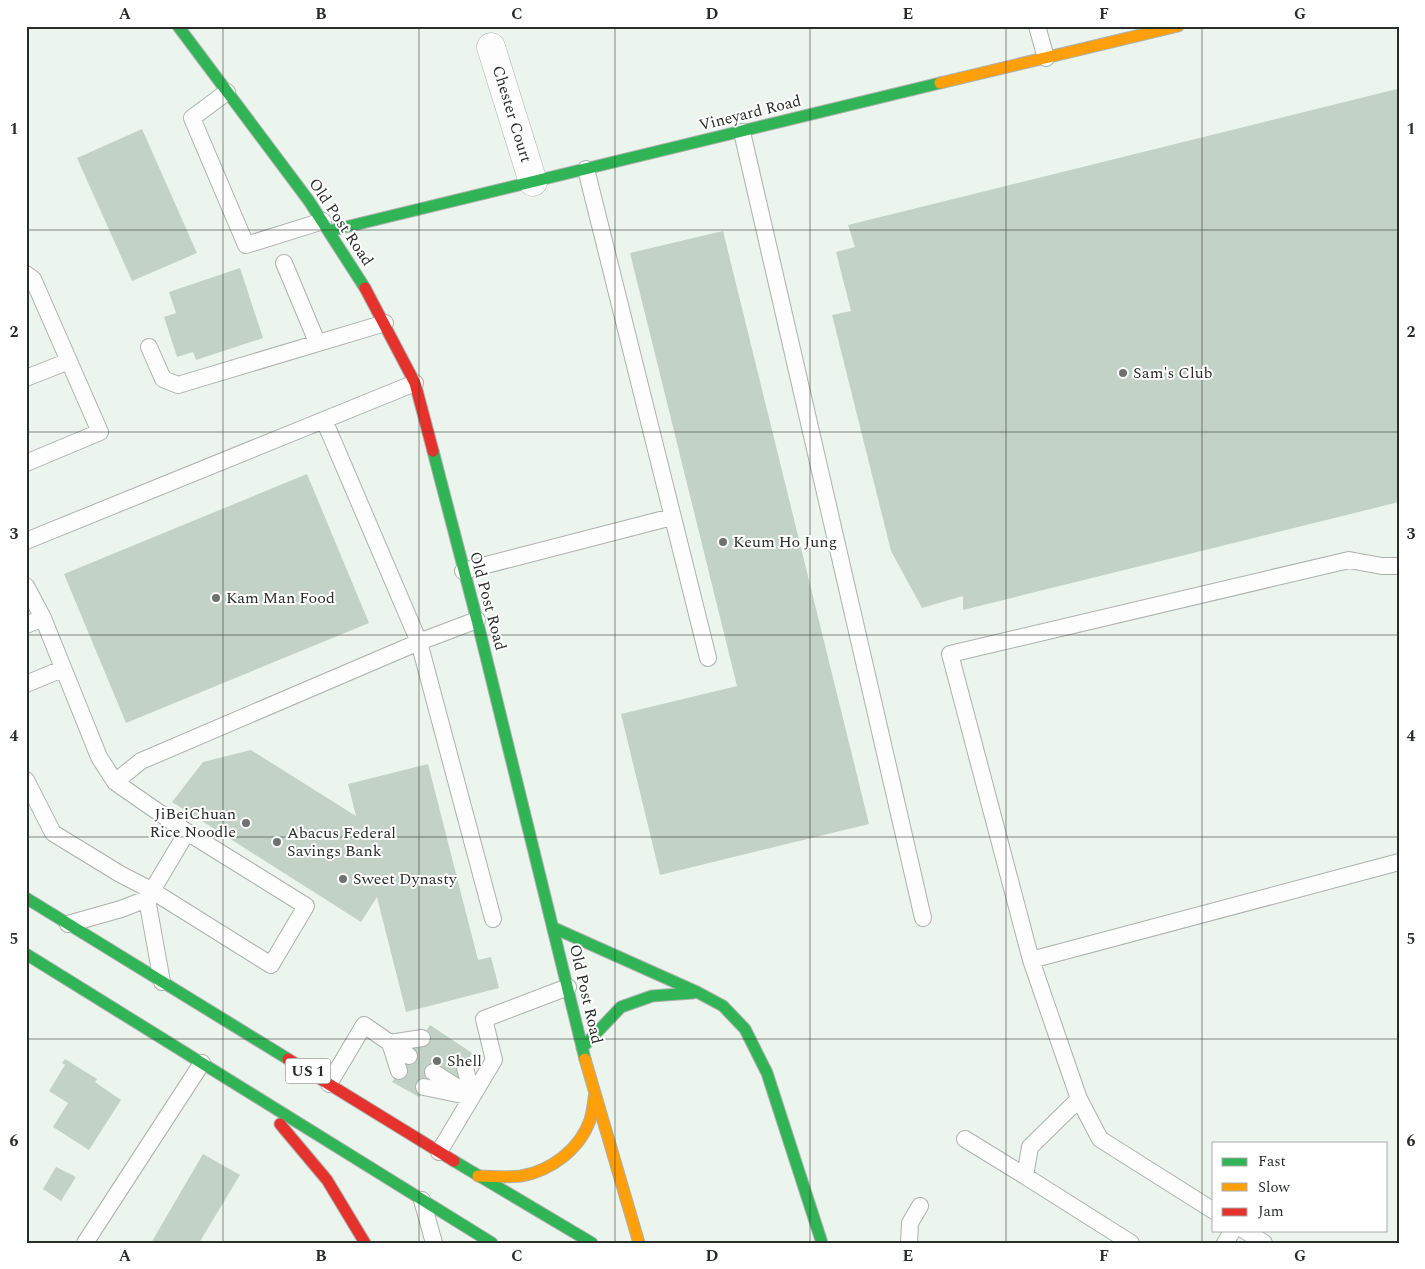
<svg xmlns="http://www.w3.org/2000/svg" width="1425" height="1269" font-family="Spectral,serif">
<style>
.building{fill:#c3d2c6}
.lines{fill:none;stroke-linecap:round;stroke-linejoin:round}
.lane-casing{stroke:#acb1ad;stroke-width:18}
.street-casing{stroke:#acb1ad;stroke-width:29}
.fast-casing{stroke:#acb1ad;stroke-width:13}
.slow-casing{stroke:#acb1ad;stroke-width:13}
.jam-casing{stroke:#acb1ad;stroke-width:13}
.lane{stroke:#fcfdfc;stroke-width:16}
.street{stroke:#fcfdfc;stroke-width:28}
.fast{stroke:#30b455;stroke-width:11}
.slow{stroke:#ff9f0a;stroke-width:11}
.jam{stroke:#e5322d;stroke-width:11}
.grid{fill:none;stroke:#282d29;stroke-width:1;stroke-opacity:0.55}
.poi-dot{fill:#6d736e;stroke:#fff;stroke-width:2}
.labels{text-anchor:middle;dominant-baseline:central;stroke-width:4;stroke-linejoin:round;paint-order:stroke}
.shield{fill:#fff;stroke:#686c69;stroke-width:1}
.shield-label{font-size:15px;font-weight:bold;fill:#282d29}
.street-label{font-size:16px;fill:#282d29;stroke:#fff}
.poi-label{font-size:16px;fill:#282d29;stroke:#fff;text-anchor:start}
.neatline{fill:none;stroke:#282d29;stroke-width:2}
.grid-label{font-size:16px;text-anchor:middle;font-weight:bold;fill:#282d29}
</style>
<rect width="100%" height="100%" fill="#ecf4ee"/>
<path class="building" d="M1397,89L1399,96V502L963,610V596L922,608L891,551L832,315L851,311L836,252L855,247L848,225Z
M142,129L197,253L132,281L77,158Z
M723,231L869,824L660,875L621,714L737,686L630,253Z
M240,268L263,338L196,360L193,352L177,357L164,317L176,313L169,292Z
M307,474L369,623L126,723L64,574Z
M251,750L356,816L348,784L428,764L478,960L491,957L499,988L406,1012L377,897L361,922L172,802L203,762Z
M430,1025L472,1053L456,1082L435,1068L419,1097L392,1082Z
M65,1059L97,1079L95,1082L121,1100L89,1150L53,1127L68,1103L49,1091L65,1065L62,1063Z
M203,1154L240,1175L199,1243H151Z
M56,1167L76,1177L61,1201L43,1189Z"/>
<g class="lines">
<g class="lane-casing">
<path id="lane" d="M1037,26L1046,58
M227,92L192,118L246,245L323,221
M742,132L923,918
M586,169L708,658
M284,263L317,342
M26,274L33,279L100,432L26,463
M149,347L163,379L178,385L385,323
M26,378L69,361
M324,420L419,642L493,919
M26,541L415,383
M463,571L672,517
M26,586L43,618L99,757L115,782L187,832L306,906L271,965L151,890L120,874L53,833L26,780
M26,625L43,618
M26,684L62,669
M115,782L141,761L419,642L477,620
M68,924L121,909L147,899
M1031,960L1399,862
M162,982L147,899L187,832
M465,1067L472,1097
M399,1071L390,1043L422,1038
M433,1072L463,1091
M329,1084L364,1025L409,1056
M424,1087L472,1097
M1079,1099L1030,1147L1025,1176L1131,1243
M965,1139L1025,1176
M439,1152L494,1060L484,1019L568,987
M422,1200L434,1243
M1214,1211L1100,1139L1079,1099L1031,960L950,654L1349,560L1382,566H1399
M1244,1230L1264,1243
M85,1243L202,1063
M909,1243L910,1223L920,1206
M1225,1243L1233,1230"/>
</g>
<g class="street-casing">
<path id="street" d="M491,47L533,182"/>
</g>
<g class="fast-casing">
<path id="fast" d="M178,26L309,201L365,288
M329,231L940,83
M433,451L477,620L585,1059
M26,898L288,1059
M554,928L697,992L723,1006L745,1029L767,1073L822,1243
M26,954L492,1243
M582,1048L621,1007L652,996L693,993
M454,1161L592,1243"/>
</g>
<g class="slow-casing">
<path id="slow" d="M940,83L1178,26
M585,1059L639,1243
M478,1176C492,1176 507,1178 521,1176C551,1171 580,1149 590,1120C593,1111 593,1102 595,1093"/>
</g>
<g class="jam-casing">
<path id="jam" d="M365,288L415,383L433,451
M288,1059L454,1161
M280,1124L327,1180L365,1243"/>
</g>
<use href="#lane" class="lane"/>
<use href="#street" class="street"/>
<use href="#fast" class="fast"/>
<use href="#slow" class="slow"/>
<use href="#jam" class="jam"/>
</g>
<path class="grid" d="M223,26V1243M419,26V1243M615,26V1243M810,26V1243M1006,26V1243M1202,26V1243M26,230H1399M26,432H1399M26,635H1399M26,837H1399M26,1039H1399"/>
<g class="poi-dot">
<circle cx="1123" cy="373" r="5"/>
<circle cx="723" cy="542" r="5"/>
<circle cx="216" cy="598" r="5"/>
<circle cx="246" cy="823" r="5"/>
<circle cx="277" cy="842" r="5"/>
<circle cx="343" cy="879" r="5"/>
<circle cx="437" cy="1061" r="5"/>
</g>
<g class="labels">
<rect class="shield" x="285.5" y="1058.5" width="45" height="25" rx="4"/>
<g class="shield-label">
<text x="308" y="1071">US 1</text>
</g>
<g class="street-label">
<text transform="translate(750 113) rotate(-14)">Vineyard Road</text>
<text transform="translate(512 114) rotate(73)">Chester Court</text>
<text transform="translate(341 222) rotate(56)">Old Post Road</text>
<text transform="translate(488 601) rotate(75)">Old Post Road</text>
<text transform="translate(586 994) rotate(77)">Old Post Road</text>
</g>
<g class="poi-label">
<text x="1133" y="373">Sam's Club</text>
<text x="733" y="542">Keum Ho Jung</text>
<text x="226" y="598">Kam Man Food</text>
<text x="236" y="814" text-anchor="end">JiBeiChuan<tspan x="236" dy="18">Rice Noodle</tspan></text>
<text x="287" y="833">Abacus Federal<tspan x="287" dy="18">Savings Bank</tspan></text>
<text x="353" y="879">Sweet Dynasty</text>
<text x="447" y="1061">Shell</text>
</g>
</g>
<rect width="1425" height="1269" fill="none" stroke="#ffffff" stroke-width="55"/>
<rect x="1212" y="1142" width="175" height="90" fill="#ffffff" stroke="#a9aba9"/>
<rect x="1222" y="1158" width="25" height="8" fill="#30b455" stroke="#a9aba9"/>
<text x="1258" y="1166" font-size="15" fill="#282d29">Fast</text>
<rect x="1222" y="1183" width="25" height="8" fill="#ff9f0a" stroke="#a9aba9"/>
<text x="1258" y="1192" font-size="15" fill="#282d29">Slow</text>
<rect x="1222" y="1208" width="25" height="8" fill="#e5322d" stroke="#a9aba9"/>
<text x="1258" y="1216" font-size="15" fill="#282d29">Jam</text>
<rect x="28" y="28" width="1370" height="1214" class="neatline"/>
<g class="grid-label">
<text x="125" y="19">A</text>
<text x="321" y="19">B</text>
<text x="517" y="19">C</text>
<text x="712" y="19">D</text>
<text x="908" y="19">E</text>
<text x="1104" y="19">F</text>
<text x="1300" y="19">G</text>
<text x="14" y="134">1</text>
<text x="1411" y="134">1</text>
<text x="14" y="337">2</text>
<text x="1411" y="337">2</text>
<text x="14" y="539">3</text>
<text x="1411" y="539">3</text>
<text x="14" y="741">4</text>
<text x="1411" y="741">4</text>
<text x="14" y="944">5</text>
<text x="1411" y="944">5</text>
<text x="14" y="1146">6</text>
<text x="1411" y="1146">6</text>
<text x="125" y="1261">A</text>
<text x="321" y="1261">B</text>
<text x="517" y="1261">C</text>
<text x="712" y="1261">D</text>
<text x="908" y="1261">E</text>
<text x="1104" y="1261">F</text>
<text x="1300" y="1261">G</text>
</g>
</svg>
